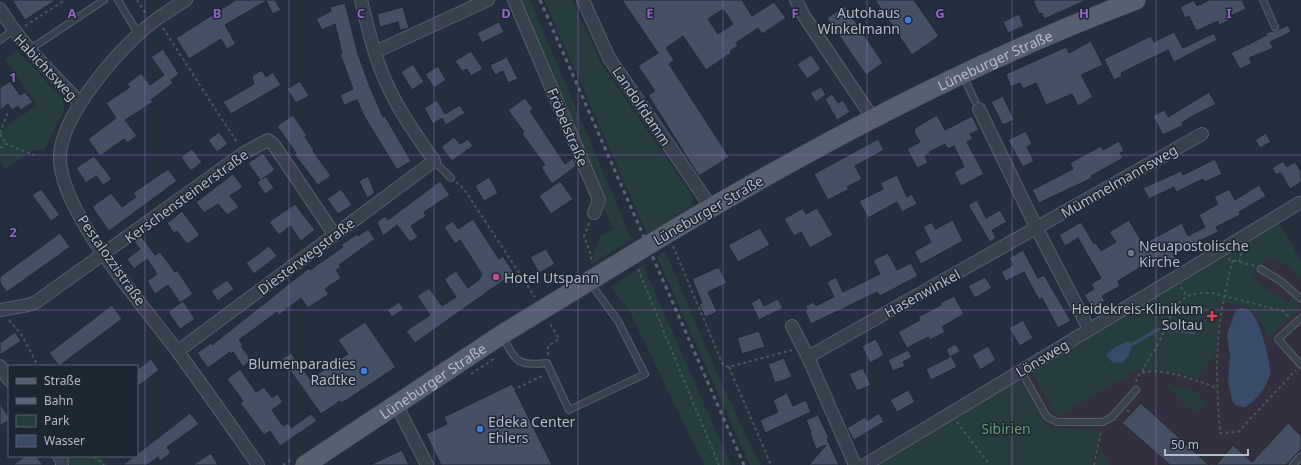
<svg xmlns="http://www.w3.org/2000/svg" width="1301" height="465" font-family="'Noto Sans',sans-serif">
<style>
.medical{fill:#32303f}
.green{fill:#263c3f}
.water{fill:#394c67}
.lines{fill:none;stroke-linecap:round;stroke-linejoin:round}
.stream{stroke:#394c67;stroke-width:3.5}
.building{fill:#455162;stroke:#1f2835;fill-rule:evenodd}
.lane-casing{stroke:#565f6c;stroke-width:8}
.street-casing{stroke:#565f6c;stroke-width:14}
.primary-casing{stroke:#414a57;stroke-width:20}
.path{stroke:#44595c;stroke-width:2;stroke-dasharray:3 3;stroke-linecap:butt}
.lane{stroke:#38414e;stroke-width:6}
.street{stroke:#38414e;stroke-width:12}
.primary{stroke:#56606e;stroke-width:19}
.rail{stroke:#5a6575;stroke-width:3;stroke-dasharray:4 4;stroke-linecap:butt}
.primary-bridge-casing{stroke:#414a57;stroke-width:20;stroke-linecap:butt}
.primary-bridge{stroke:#56606e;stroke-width:19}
.grid{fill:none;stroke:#9266c3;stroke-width:1;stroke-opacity:0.55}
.shop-dot{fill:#3f7fe0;stroke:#1d2633;stroke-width:1.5}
.worship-dot{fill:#6b7280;stroke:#1d2633;stroke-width:1.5}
.hotel-dot{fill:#d1479c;stroke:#1d2633;stroke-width:1.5}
.health-dot{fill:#e0444e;stroke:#1d2633;stroke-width:1.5}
.labels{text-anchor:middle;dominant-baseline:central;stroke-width:3;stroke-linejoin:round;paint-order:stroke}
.poi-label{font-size:14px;fill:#b4bcc9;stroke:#1d2633;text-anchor:end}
.street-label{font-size:14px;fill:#b4bcc9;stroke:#1d2633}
.park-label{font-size:14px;fill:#6b9a76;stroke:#1d2633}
.grid-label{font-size:13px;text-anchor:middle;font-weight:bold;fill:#9266c3;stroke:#1d2633;stroke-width:3;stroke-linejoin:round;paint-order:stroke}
</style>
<rect width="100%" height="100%" fill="#242f3e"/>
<path class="medical" d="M1279,222L1301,261V465H1092L1099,430L1047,428L1019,379Z"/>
<path class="green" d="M517,0H530L632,240L591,264L600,236L613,229Z
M544,0H572L601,63L692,195L693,205L647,234Z
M17,50L63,99L64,110L44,150H34L6,169L0,160V131L37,105L5,60Z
M1279,222L1301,261V278L1288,267L1267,256L1253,279L1288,303L1292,297L1297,302L1300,310L1267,338L1264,327L1250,308L1221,301L1215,357L1199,374V379L1166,371L1137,370L1057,417L1031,371Z
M665,251L716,371L760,465H750L657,257Z
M643,265L731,465H704L630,312L611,287Z
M1019,379L1047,427L1100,430L1092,465H874Z
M1164,383L1199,392L1200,397L1208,406L1194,412L1181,402Z
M1100,447L1110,465H1096Z
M65,456H99L108,465H71Z"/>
<path class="water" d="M1241,308C1244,308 1248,309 1250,311C1259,318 1271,361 1270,373C1268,386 1256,401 1245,407L1237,406L1232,401L1228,380L1230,358L1227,334L1236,310Z
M1129,341L1132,346L1129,355L1122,363L1112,362L1106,355L1117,346Z"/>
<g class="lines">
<path class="stream" d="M1168,329L1194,333
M1131,345L1159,329"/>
</g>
<path class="building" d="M12,0H56L25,20Z
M236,0H275L281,10L273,14L266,1L225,25L236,44L227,49L221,39L189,59L176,38Z
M622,0H742L752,16L774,2L786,18L762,34L758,28L736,43L738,46L730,51L731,53L706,70L683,36L666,48L674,60L669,64L729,157L699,176L648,95L655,91L638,66L658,53ZM723,9L733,24L718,34L708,19Z
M875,0H914L939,36L912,55Z
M1033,0H1087L1044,19L1042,13L1039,14Z
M1194,0L1197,6L1209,0H1242L1246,9L1228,17L1230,20L1219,25L1218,21L1196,31L1189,16L1185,18L1180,7Z
M345,3L358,54L370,87L383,117L385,116L411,161L397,170L364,116L357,100L344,105L340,95L353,89L340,54L342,53L335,24L322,30L316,19L331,11L330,7Z
M845,6L883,63L866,75L827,18Z
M403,7L409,28L400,30L398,22L380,27L377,14Z
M1019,14L1024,26L1008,33L1003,22Z
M499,22L504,32L482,43L477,33Z
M1288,25L1291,32L1270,42L1273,48L1249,58L1252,63L1240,69L1231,53L1267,35L1266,33L1272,31H1276Z
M1174,32L1183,48L1214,33L1217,40L1174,62L1168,50L1121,73L1122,76L1114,80L1104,59L1151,36L1154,42Z
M1091,41L1103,65L1081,75L1093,97L1078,106L1072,94L1046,105L1036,83L1023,89L1020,83L1011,87L1006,74L1066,47L1069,53Z
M163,49L179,74L171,80L173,83L151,100L153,102L125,120L137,136L127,143L124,139L100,156L88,139L116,118L106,103L130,87L127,84L141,73L150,85L164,75L151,57Z
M471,51L483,69L471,76L467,69L462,71L455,61Z
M811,55L821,69L807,79L797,64Z
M507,57L518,79L508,83L503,71L495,75L490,65Z
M413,64L424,82L412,90L401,72Z
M438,66L446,80L434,88L425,74Z
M262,70L266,77L273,72L281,85L231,114L223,102L254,84L252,76Z
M10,81L20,95L25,92L33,102L21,110L18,106L12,110L8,104L0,110V88Z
M300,81L309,96L296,103L287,89Z
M821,87L826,95L816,102L810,93Z
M1209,92L1216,104L1189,118L1182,123L1183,125L1163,135L1153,116L1164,110L1168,117Z
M832,94L838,103L843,100L850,112L837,120L825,99Z
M1003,96L1014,120L1003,125L991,102Z
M525,98L533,109L530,111L565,164L573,158L576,166L552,184L541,167L545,165L522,134L524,132L508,110Z
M437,100L445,114L460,105L465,113L446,125L442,118L433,124L424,108Z
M293,115L307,136L305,137L314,150L313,151L331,176L318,185L294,154L296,153L277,126Z
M937,115L945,130L972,116L979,130L970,134L973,139L967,142L984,174L961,186L954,172L964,167L954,146L948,149L945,144L929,152L930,154L925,156L928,163L917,168L907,149L920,142L914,132L915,128Z
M1026,131L1032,144L1027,147L1034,161L1023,167L1008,140Z
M219,132L228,144L217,152L208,140Z
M1266,133L1271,142L1260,148L1255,140Z
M454,137L460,144L468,139L473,146L452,161L441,147Z
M878,139L884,150L855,166L862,179L847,187L849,189L828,200L814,174Z
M1119,141L1124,151L1120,153L1123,158L1091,176L1092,178L1039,203L1032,190L1073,169L1070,163L1101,146L1103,150Z
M192,149L202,162L191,171L181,157Z
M263,153L275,170L262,179L266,176L274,188L265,194L257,182L260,180L248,163Z
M94,156L112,179L103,185L96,176L86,183L76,168Z
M1215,159L1222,174L1205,182L1203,179L1176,192L1174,187L1149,199L1143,188L1181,171L1183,175Z
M1283,161L1287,167L1295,162L1301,172V182L1290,189L1281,173L1276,175L1272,168Z
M168,169L177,181L109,231L92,207L111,193L122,207L136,197L133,193Z
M233,174L243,187L230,196L239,207L227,215L218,204L204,213L196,202Z
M897,175L907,197L912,194L917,204L902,212L897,202L868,218L859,201L883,189L880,183Z
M368,176L375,193L367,198L359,181Z
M489,177L498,193L484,201L475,186Z
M440,181L450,195L424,212L426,216L411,226L418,237L410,242L397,225L383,236L377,222L385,216L388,220Z
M560,181L573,199L551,214L539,196Z
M1259,185L1266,196L1239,212L1240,215L1216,227L1218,232L1173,254L1176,258L1164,265L1160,257L1139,268L1118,281L1120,286L1102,296L1105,301L1092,308L1084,295L1094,289L1091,284L1101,278L1078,238L1065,246L1059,235L1081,222L1094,244L1096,243L1101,251L1116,242L1109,232L1129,220L1143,244L1182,223L1188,236L1205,227L1199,215L1218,204L1214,197L1229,189L1235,200Z
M41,189L60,215L51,221L32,195Z
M341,189L352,205L338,214L327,199Z
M977,200L986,218L1000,210L1007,222L992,230L996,238L990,242L968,205Z
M295,204L315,230L301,241L290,226L279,235L269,222Z
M803,208L806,214L817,208L833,235L810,248L801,232L794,236L784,219Z
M182,211L200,235L187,244L177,231L174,233L167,223Z
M473,219L499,259L503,256L514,273L415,343L406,331L430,315L417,296L429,288L442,306L456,297L444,279L456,271L468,288L479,280L482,274L460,240L455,244L444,227L453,221L458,229Z
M953,220L963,241L921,264L914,252L931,242L923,227L932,222L935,229Z
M760,228L770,245L738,262L728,245Z
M368,229L375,239L339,265L341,267L336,270L341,278L325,289L329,294L308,308L301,298L279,315L277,312L239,340L243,345L241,346L251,360L243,367L233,352L231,354L230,352L208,368L197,353L211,343L212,345L309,268L310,270L343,247L341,245L357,234L358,236Z
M60,233L70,247L7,292L0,283V277Z
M141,236L155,255L160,252L175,272L177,270L193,294L180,303L168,285L155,294L147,281L157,274L147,259L134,269L127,259L140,249L134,241Z
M269,246L277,256L254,274L246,263Z
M546,249L555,264L539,273L530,257Z
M1023,250L1038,278L1044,275L1071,321L1058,328L1042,298L1039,300L1024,272L1006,281L1001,272L1013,265L1009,258Z
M888,253L897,270L911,263L918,276L880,296L877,292L811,324L805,311L807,310L806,306L814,302L816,306L834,297L827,282L836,277L843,292L880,274L873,260Z
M719,267L727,283L708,292L717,312L705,317L699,304L702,303L692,279Z
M985,277L992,288L975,298L968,286Z
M227,280L234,289L218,301L211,291Z
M954,296L964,314L942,327L945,332L930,340L928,337L907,348L898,332L920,320L918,317L941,305L940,303Z
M760,298L764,306L778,299L783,308L759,320L751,303Z
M183,301L195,319L180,329L168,312Z
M399,302L404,309L392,317L387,310Z
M112,305L122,319L59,366L49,353Z
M1023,320L1033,338L1020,346L1009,328Z
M365,322L396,367L342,403L340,401L321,414L282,359L291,353L310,379L348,354L338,340Z
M759,331L765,347L742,354L737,338Z
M15,332L21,341L0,355V343Z
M876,339L884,355L870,363L862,346Z
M956,344L960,352L951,356L957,367L931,380L926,369L950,357L946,349Z
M988,346L996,360L980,370L972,355Z
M908,350L912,357L903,362L905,366L893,371L888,360Z
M784,358L792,377L775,383L768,364Z
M151,359L159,370L137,387V370Z
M863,368L871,385L857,391L849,374Z
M240,369L256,392L264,387L272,398L277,394L283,402L272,410L283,426L288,423L291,428L311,414L317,421L280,446L270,431L264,435L240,403L243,401L227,379Z
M512,384L552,465H441L426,434L447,424L444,417Z
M908,390L915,402L897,412L890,400Z
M787,393L793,406L806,400L811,412L765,433L760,420L778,412L773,400Z
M1141,403L1209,465H1170L1122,423Z
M0,404L9,417V420L0,426Z
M190,413L199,424L167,447L171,453L160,461L158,457L147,465H123Z
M879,413L884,422L854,440L847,428L865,417L867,421Z
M818,415L829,438L827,439L839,465H809L826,445L816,449L810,433L811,432L806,420Z
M1288,423L1301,436V449L1286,465H1216L1233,445L1252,462Z
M402,450L409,465H370Z
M211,453L218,465H193Z
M25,456H36L43,465H13Z"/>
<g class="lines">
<g class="lane-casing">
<path id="lane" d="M118,0L139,35
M1263,0L1275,27
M0,40L13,30
M29,50L104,0
M963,76L975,101
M434,161L451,178
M1261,269L1282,282L1301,299
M1301,318L1278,339L1301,365
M502,336C517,362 516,366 547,363L569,410L645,374L618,321L591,284
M1021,371L1047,417L1057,422H1103L1112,417L1136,390
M1293,465L1301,456"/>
</g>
<g class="street-casing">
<path id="street" d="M186,0C176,6 167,12 158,18C123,44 63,111 60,155C57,210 145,307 178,352C205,389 232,427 258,465
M514,0L599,200L594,213
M583,0L609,58L711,207
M796,0L804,16L872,117
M0,9C22,45 52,73 80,103
M375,52L488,0
M979,109L1037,229L1089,329
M0,310L28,305L36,302L244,153L268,140L274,145L334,234
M792,326L808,357L855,465
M178,351L434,161C417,136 398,110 386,82C374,56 368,28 361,0
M808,357L1202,134
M0,366L9,380
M396,404L427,465
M59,456L62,461V465
M865,465L1301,202"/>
</g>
<g class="primary-casing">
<g id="primary">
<path id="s1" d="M668,233C818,144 972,62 1136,0"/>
<path id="s2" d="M305,465L501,335L632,255"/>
</g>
</g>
<path class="path" d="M137,0L146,14
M25,26L65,0
M163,28L238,144
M0,133L8,112
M0,134L6,144
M0,148L6,144L34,155
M456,182L464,189L535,297
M589,223L584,236L591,255V262
M673,246L723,365L729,367L792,350
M1228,259L1255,266
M1233,260C1228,278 1224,296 1221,314C1215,353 1217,394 1220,433L1238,432L1296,370
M1239,262L1242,251
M638,269L719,465
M1181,287L1187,296
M9,320L21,334L38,366
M548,355V346L559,339L549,322
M729,367L771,465
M1143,372V368C1148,360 1153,353 1158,344C1172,316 1174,289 1213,293L1283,311L1290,318
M471,374L495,358
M1136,382L1139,374C1156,365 1199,381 1217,388
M503,405L509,392L544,375
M1127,410L1131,414
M957,422L990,465
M94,456L104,465
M283,465L292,459
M1094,465L1101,431"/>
<use href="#lane" class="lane"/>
<use href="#street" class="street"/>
<use href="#primary" class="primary"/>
<path class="rail" d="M540,0L744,465"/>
<g class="primary-bridge-casing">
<path id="primary-bridge" d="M632,255L668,233"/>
</g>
<use href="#primary-bridge" class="primary-bridge"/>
</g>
<path class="grid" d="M145,0V465M289,0V465M434,0V465M578,0V465M723,0V465M867,0V465M1012,0V465M1156,0V465M0,155H1301M0,310H1301"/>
<g class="shop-dot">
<circle cx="908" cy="20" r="4"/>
<circle cx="364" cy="371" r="4"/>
<circle cx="480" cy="429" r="4"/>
</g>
<circle class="worship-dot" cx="1131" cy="253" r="4"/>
<circle class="hotel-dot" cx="496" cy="277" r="4"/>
<path class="health-dot" d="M1210 310h4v4h4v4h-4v4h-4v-4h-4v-4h4z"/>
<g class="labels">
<g class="poi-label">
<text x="900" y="12">Autohaus<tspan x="900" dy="16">Winkelmann</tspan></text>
<text x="1139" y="245" text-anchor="start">Neuapostolische<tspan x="1139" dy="16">Kirche</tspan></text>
<text x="504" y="277" text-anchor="start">Hotel Utspann</text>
<text x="1203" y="308">Heidekreis-Klinikum<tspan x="1203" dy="16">Soltau</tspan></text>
<text x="356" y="363">Blumenparadies<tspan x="356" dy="16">Radtke</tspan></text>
<text x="488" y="421" text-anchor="start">Edeka Center<tspan x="488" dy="16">Ehlers</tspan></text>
</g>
<g class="street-label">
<text stroke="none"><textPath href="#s1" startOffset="370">Lüneburger Straße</textPath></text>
<text transform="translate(46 67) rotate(47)">Habichtsweg</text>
<text transform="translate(642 106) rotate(56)">Landolfdamm</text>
<text transform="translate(568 127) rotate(67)">Fröbelstraße</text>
<text transform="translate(1119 181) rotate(-30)">Mümmelmannsweg</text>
<text transform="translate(186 196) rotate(-36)">Kerschensteinerstraße</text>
<text transform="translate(708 210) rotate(-30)">Lüneburger Straße</text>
<text transform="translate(306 256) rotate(-37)">Diesterwegstraße</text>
<text transform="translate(112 260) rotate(55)">Pestalozzistraße</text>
<text transform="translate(922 293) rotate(-29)">Hasenwinkel</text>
<text transform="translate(1042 358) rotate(-31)">Lönsweg</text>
<text stroke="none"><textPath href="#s2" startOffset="153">Lüneburger Straße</textPath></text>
</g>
<g class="park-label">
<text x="1006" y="428">Sibirien</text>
</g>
</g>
<g class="grid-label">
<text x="72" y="18">A</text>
<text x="217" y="18">B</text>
<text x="361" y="18">C</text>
<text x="506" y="18">D</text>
<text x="650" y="18">E</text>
<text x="795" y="18">F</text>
<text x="940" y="18">G</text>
<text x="1084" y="18">H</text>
<text x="1229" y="18">I</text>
<text x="13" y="82">1</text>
<text x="13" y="237">2</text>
</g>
<rect x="8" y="365" width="130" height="92" fill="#1d2633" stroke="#59626f"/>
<rect x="16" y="378" width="20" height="6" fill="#56606e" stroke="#59626f"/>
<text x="44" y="385" font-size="12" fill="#b4bcc9">Straße</text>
<rect x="16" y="398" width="20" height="6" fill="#5a6575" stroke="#59626f"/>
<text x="44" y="405" font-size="12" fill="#b4bcc9">Bahn</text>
<rect x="16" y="415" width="20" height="12" fill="#263c3f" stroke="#59626f"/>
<text x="44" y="425" font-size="12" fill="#b4bcc9">Park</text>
<rect x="16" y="435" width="20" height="12" fill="#394c67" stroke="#59626f"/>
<text x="44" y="445" font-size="12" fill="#b4bcc9">Wasser</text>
<path d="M1165 449v6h83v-6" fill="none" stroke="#b4bcc9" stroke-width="2"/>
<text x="1171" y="449" font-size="12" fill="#b4bcc9" stroke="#1d2633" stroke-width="3" paint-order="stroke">50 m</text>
</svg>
